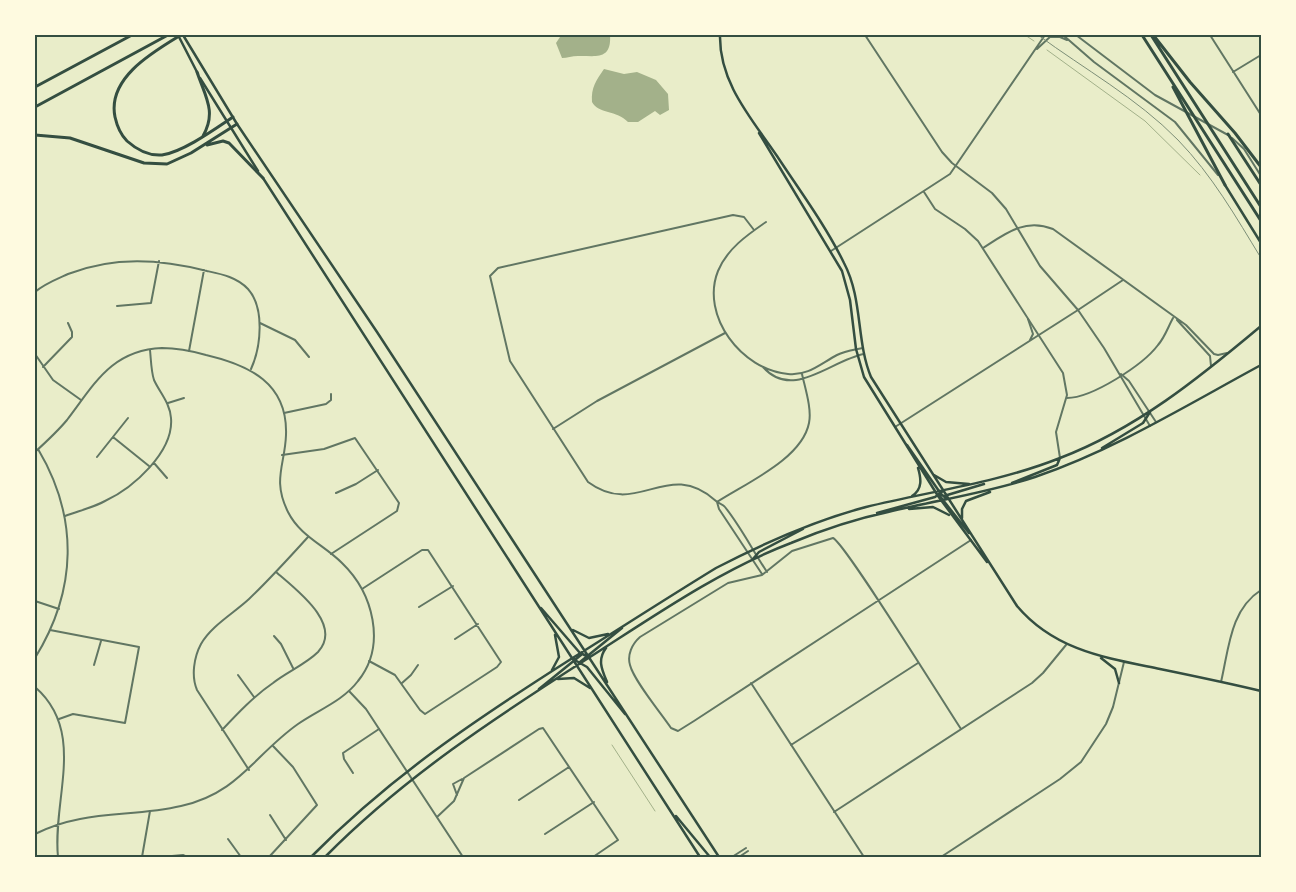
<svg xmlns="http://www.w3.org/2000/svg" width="1296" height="892" font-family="'Work Sans',sans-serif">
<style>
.water{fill:#a3b18a}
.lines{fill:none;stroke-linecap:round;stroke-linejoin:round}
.stream{stroke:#a3b18a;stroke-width:1}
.minor{stroke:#617663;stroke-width:2}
.tertiary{stroke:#617663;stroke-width:2}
.secondary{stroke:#344e41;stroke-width:2.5}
.motorway{stroke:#344e41;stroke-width:3}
.rail{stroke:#7c8e77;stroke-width:1}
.neatline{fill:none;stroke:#344e41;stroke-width:2}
</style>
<rect width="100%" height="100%" fill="#e9edc9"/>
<path class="water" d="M567,35L579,37L610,35C612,62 593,55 578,56C572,56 567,58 562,58L556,43L560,37Z
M604,69L624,74L637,72L656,80L668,94L669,110L660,115L655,111L638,122H628C617,110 598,114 592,102C591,87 596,81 604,69Z"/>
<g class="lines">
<path class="stream" d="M1025,35L1034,41
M1047,50L1145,121L1200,175
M612,745L655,811"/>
<path class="minor" d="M1210,35L1261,115
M1233,72L1261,55
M924,192L935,209L965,229L978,241L1063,373L1067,395L1056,432L1060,458
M766,222C747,235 727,249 718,271C700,316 742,370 788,374C808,376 820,364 837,355C845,351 854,350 863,348
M754,230L744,217L733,215L498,268L490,276L510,361L588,482C638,519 667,457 716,501C719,504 723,504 725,507C741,527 753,551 767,572
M983,248C1006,233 1025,218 1053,229L1186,325L1214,354L1218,355L1227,353
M35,292C44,284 57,279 68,274C114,256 160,259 207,271C221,274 237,277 248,289C265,308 261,347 251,369
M117,306L151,303L159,261
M1078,310L1123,280
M1177,320L1210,356L1211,366
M260,323L295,340L309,357
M189,351L204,270
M35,354L53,380L81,400
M43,367L72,337V332L68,323
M763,367C793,401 831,360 864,354
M1067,398C1092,398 1143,365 1158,345C1165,337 1168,327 1173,318
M168,403L184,398
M284,413L326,404L331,400V394
M553,429L597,401L725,333
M113,437L149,466
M282,455L324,449L355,438L399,503L397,511L331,554
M97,457L128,418
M154,463L167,478
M336,493L356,484L378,470
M717,502C746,483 802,459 809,423C812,409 805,388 802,374
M717,502L719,509L762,574
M65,516C78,511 92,508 105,501C133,488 174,452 171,418C170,403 160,393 154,380C151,371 151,359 150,350
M362,589L422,550H428L501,662L497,667L425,714L420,710L395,675L369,661
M35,601L59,609
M419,607L453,586
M50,630L139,647L125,723L73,714L59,719
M274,636L281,644L293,668
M455,639L478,624
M94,665L101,641
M238,675L254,697
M1221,682C1229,648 1230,610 1261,590
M402,683L411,675L418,665
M751,683L864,857
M961,729C945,705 845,543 833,538L792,551L762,575L728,583L640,637C632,644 627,655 630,665C634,681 661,713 671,728L678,731L694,721C786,660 879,601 971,540
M222,730C238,713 254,696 273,683C287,672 306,664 318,652C344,624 294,588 276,572
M791,745L918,663
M249,770L197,690C191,676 194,657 201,644C211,626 234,613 249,599C270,579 289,558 308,537
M353,773L344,759L343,753L379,729
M457,795L453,784L462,779
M519,800L569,767
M834,812L1032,683L1043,673L1066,645
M270,815L286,840
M437,817L454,801L464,778L539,729L543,728L618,840L593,857
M545,834L594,802
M228,839L241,857
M142,857L150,811
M161,857L183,855L187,857
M269,857L317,805L293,767L273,746
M732,857L746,848
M739,857L748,851"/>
<path class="tertiary" d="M865,35L942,152L952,163L992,193L1006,209L1040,266L1078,310L1104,348L1150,426
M1063,35L1094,62L1175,122L1218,175
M1076,35L1155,95L1228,135
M1050,37H1060L1067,40
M1037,49L1052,35
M1232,138L1244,149L1261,176
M831,251L950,174L1045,35
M1028,319L1033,334L1030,340
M1121,374L1129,381L1156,422
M895,427L1078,310
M35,452C46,442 57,432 67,420C94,385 111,350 162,348C177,348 192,351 206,355C249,365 288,383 286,435C285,465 272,480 288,512C300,536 324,545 342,563C373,593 387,645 358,681C343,701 318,710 298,724C254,755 239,793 181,806C130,818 84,809 35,834
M35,658C77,590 79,518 38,449
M35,687C87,732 52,799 58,857
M349,691L366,709L463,857
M941,857L1060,779L1081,762L1106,724L1113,707L1124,662"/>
<path class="secondary" d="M178,35L198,74
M183,35L237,124L377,332L719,857
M720,35C719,83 752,119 777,156C800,191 826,226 844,263C863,299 856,341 871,377L1017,606C1055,651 1107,658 1160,669C1194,676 1228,683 1261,691
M200,78L258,171
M759,133L842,271L850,300L856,349L864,377L938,496L987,562
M263,178L700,857
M1225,185L1261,243
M907,445L941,494L947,499
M1102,448L1143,423L1150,412
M934,475L946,482L969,484
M1012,483L1057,465L1060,458
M939,495L969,533
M912,496C923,489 921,478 918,468
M944,496L984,484
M909,509L933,507L949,515
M877,513L935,497L943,491
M962,518V509L966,501L990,492
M752,560L759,552L803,529
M541,608L580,653L589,657
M573,630L589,638L608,634
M606,648C597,660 602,670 607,682
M1101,658L1115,669L1119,683
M573,659L587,667L625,714
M580,662L622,628
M552,670L559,657L555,635
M558,679L574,678L590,688
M539,689L581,655
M676,816L710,857
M311,857C391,776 475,720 571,659C619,629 667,598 716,568C764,543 813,521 866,507C931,491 997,483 1060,458C1136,429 1199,378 1261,326
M325,857C404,777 496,717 590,657C654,616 720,570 791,543C822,530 855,519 888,512C937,500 987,493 1035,477C1114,450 1187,405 1261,365"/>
<path class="motorway" d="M181,35C153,52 107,78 115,117C117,126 120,134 127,141C136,149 149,156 162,155C183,152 215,129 233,117
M1142,35L1261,221
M1151,35L1261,207
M1154,36L1190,82L1235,133L1261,167
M197,72C205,96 217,112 203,136
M35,87L132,35
M1173,87L1225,185
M35,107L168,35
M1228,134L1261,185
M35,135L70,138L144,163L167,164L191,153L237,124
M207,145L223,141L229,143L263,178"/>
<path class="rail" d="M1038,35C1084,69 1137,98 1178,140C1212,175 1236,217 1261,258"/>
</g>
<rect width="1296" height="892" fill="none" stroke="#fefae0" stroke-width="72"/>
<rect x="36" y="36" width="1224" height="820" class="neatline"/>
</svg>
